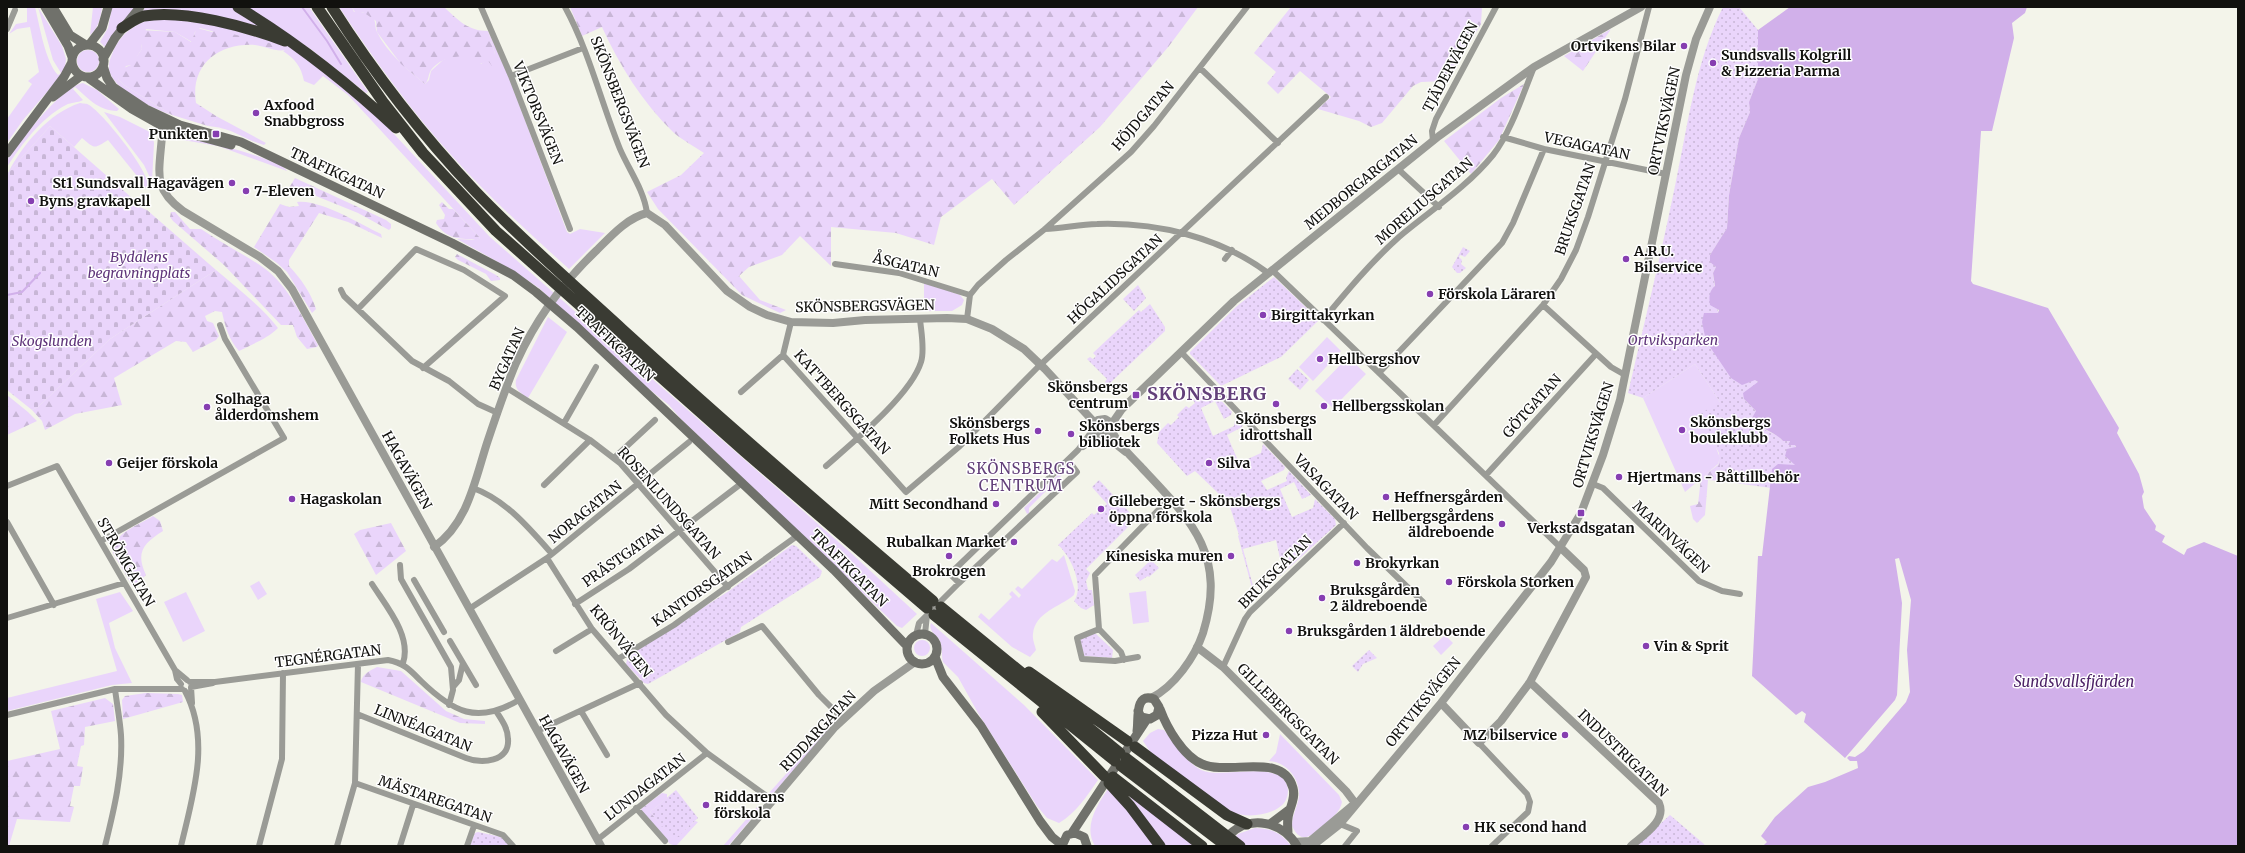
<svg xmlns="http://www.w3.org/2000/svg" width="2245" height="853" font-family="Merriweather,serif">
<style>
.grass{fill:#ead5fb}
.forest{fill:url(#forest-firs)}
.cemetery{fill:url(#cemetery-stones)}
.park{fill:url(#park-dots)}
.water{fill:#d1b0ea}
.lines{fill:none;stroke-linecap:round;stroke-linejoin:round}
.stream{stroke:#d1b0ea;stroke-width:2}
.minor{stroke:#9a9b96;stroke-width:6}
.tertiary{stroke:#9a9b96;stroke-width:8}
.secondary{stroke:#70716b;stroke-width:9}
.motorway{stroke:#3a3b33;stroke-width:11}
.poi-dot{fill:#863eb1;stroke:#fff;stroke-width:1.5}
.labels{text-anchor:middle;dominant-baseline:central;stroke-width:3;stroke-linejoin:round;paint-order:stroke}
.poi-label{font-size:14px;font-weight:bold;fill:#11110e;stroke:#fff;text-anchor:start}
.street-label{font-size:14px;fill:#11110e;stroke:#fff}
.park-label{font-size:14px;font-style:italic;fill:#5f347a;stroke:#fff}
.neighbourhood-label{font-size:15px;letter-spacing:1px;fill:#63407a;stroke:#fff}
.water-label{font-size:15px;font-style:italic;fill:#4d2267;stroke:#fff}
.district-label{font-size:18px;font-weight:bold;letter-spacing:1px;fill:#63407a;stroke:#fff}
</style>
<defs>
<pattern id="forest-firs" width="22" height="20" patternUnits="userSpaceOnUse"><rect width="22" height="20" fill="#ead5fb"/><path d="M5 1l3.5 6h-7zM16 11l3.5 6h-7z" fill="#c8b6d6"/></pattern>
<pattern id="cemetery-stones" width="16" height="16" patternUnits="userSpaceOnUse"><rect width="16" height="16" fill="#ead5fb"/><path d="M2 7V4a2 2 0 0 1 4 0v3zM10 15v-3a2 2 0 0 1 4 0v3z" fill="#c8b6d6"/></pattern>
<pattern id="park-dots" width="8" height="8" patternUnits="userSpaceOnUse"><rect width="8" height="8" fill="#ead5fb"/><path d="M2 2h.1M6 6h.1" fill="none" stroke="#c8b6d6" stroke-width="1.8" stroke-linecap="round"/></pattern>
</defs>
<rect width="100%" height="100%" fill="#f3f4ea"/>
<path class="grass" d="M27,7H35C40,27 45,61 58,75L61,73L53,60L38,7L62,46L66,59L65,67L59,78L23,120L7,143V119L32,84L28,81L39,72L30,27L17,29L9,34L16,24L27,22Z
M93,7H102C101,17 98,29 90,35Z
M112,7H135L106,48L100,42L108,28Z
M145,7H232L273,32L143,11Z
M247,7H309L368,92L366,93L312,50Z
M339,7H352L354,12C360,12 365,11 371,16C377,20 374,26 377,32C387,53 408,70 425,84L429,80L431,71L443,60L452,56H472L481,64L495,54L488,31L508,75L567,232L570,234L580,229L605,233L569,269C529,233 489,197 453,157C411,111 374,59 339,7Z
M151,19L179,20L215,25L292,47L307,56L380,119L490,237L850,552L917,614L902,628L897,626L681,419L669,405L644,385L539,288L514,271L457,239L477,240L480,238L348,95L323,76L314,85L304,81C301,66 295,59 283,51L285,50L200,28L195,32L192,42L175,32L146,29L141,44L142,49L131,65L126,66L118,79L124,85L172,115C154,109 112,90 109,69C108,62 112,55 114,49C123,32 134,25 151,19Z
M77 61a11 11 0 1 1 22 0a11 11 0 1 1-22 0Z
M83,83L97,90L119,109L117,111C98,111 86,96 75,87L73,89L83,100C78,103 71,102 66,105C41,118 22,144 7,167V160C19,142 62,86 83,83Z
M80,103C84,104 87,103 89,105C103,113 151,173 148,187L140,189L139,185L141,181L108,140C94,149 95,149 82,138L74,147L50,126L8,173C23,144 49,113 80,103Z
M104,112L120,117L152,133L154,143L152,182L144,165Z
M216,116L266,143L264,145C243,139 233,128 208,126L216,119Z
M180,135C197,139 281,159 287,171L218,146L177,139Z
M924,282L960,295L964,300L962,305L952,311H924Z
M548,317L567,332L528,398C521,393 514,390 516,380Z
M1327,337L1341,351L1313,381L1299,367Z
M1348,357L1366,374L1333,408L1315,391Z
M1695,364L1720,402L1715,445L1720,458L1718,464L1685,492L1643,398Z
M1065,468H1068L1070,473L1069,475L1067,470L1029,508V513L1027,514L1024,508Z
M1064,555L1075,591L1074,595C1060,607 1035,612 1033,634C1032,639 1035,645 1036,650L1030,657L1012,647L978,617L981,613L989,620L1012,597L1009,594L1012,591L1019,598L1021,595L1015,589L1018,586L1022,589L1052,559L1057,562Z
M259,581L267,594L258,600L250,586Z
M1146,591L1149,622L1133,624L1129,593Z
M120,592L133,611L109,623L115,648L132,683L112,685L7,711V698L117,671L96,599Z
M186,592L205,631L183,642L164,602Z
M931,623L1024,705L1098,780C1087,796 1076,813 1059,823L1047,818L1037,806L978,713L958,677L943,662C941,654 943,646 939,639C935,634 928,630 931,623Z
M1445,635L1453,643L1441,655L1433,646Z
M914 648a8 8 0 1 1 16 0a8 8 0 1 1-16 0Z
M835,719L834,723L774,793H769Z
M1158,729L1164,730C1174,743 1186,762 1201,770C1222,780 1285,757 1288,790C1288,796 1286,802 1281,806C1269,816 1246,818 1232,812C1221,807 1212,798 1202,791C1185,778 1168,766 1151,753L1143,741L1150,733Z
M1280,734L1339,795L1342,802C1340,812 1333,817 1325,824C1313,834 1302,847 1292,826C1292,815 1298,806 1299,796C1300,778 1286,762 1269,761L1276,753Z
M1108,789L1136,819L1154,846H1095C1083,827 1097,805 1108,789Z
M1127,793L1195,846H1165Z
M757,807L760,809L728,846H723Z
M1255,828C1270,828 1282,833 1291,846H1227L1238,834Z"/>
<path class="forest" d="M352,7H444C458,20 468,31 488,31L495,54V66H492L488,61L477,65L471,56C457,56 441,57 431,70C428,75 429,80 425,84L401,64L377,32L376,21L363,12L356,14Z
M570,7H1198L1169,46L1100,127L1014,205L992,179L941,217L934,245L896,233L831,227V266L800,236L782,255L749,267L739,276L760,300L786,310L780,313L742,295L658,209L647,192L681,175L704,153C694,146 682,140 673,132C643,103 619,65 602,27L582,36Z
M1291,7H1482L1481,24L1447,81L1421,82L1413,86L1382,123L1371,127L1359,121L1318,109L1331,97L1300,71L1278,94L1267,83L1276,72L1254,53Z
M197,28L212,32L216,30L285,47V50C276,52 264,46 255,45C218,43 190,65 196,103L216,116V119L208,126L172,115L124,85L118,79L121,69L131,65V58L137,56L142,49L141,44L136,39V35L141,30L175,32L191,42Z
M1611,29L1583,71L1564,56Z
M1524,84L1499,140L1471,174L1444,141L1501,98Z
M295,178L386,220L391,224V228L389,230L358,213L316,196L307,197L289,188Z
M297,202C320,199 360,224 381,234L382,238L348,222L319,213L289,260V266C301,279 310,291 316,309L312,313L287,272L277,263L254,247L280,204L289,207L299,206Z
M442,202L449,209H453L480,238C477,241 476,240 471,239C456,239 445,237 436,223L437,220L444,219L445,215L439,205Z
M171,212H175L190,229H201C221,243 244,254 264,268C289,286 303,319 318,345L317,347L307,349L297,337L293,325H281L224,265L173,221L170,217Z
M457,254L496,275L500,278V280L491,281L486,274L458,260L455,257Z
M216,270C237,288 261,306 278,328C267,339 252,344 239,351C229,340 225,326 222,312L215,311L205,316L207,321L213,323L219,336L216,340L193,352L186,342L176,341L114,378L122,405L75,414L45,430L42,421L32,410L38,407L110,339Z
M7,395L28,412L37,421L7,435Z
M1720,458L1721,481L1708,480L1705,515L1697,523L1693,519L1690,506L1698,504L1701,478L1718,465Z
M153,516L160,521L163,531C144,543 135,552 146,575L133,587L113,553C111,534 139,525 153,516Z
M391,523L406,551L376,575L354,534L360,530Z
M377,667L401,671L446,711L464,719L485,721V724L460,723L361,682C362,674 371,670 377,667Z
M146,693L178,694L182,695L183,702L123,719L122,700L125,696Z
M105,698L113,704L115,721L85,727L84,745L81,746L77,766L83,767L80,786H74L70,806L74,807L70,822L17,819L9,846H7V761L60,749L51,711Z
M662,793L667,794V798L650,812L674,839L695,821L698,822L676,846L670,844L642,812L641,809Z"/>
<path class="cemetery" d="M50,126L132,198V204L147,210L216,270L110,339L38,407L32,410L7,390V174Z"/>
<path class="park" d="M1723,7H1739L1758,30V79L1749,102L1750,112L1739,138L1729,195L1727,228L1710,255L1716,267L1713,273L1718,313H1704L1758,383L1744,399L1756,411L1757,426L1778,436L1783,441H1790L1788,445H1795L1796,465L1772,469L1771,488L1721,481L1719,453L1698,415L1720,402L1695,364L1643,398L1628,393C1644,324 1661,255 1675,186C1688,125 1695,63 1723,7Z
M1463,247L1470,251L1465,257L1460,255L1459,257L1462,260L1461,264L1466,268L1460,273H1457L1452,267Z
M1274,277L1319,320L1281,357L1221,386L1190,354V352L1237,306Z
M1138,285L1146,298L1134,311L1123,299Z
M1150,304L1165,327V331L1108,385L1105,382L1107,379L1087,359L1090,357L1093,359L1096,356L1093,353L1139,310L1141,312Z
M1297,369L1309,380L1300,390L1288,379Z
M1207,386L1232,412L1231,415L1224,419L1215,401L1201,408L1213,436L1234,426L1236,416L1243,423L1242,427L1227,435L1239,463L1261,453L1263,444L1285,467L1284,470L1261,481L1267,490L1287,481L1286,478L1289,471L1311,495L1302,499L1294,482L1280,489L1292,517L1313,508L1315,499L1335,519L1336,525L1280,576L1279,573L1283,572L1276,540L1243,549L1255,593L1259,592L1260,594L1255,599L1238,536L1239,535L1230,507L1217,492L1195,471L1187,476L1157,443L1159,432L1168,423L1171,425L1179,417L1177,415L1186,406L1189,408L1195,403L1193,400Z
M1099,480L1133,516L1131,518L1134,521L1086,569L1090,573L1086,581L1088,590H1092L1094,605L1086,610L1081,608L1074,601C1085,586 1070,555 1058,545L1092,513L1094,515L1107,504L1092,487Z
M792,545L796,546L822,571L820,577L741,627L740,632L648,684L644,683L626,664L628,656L729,591Z
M1151,560L1159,568L1149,577L1148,576L1140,581L1135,575Z
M1095,633L1113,650L1112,658L1084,656L1080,639Z
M1369,650L1377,658L1363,664L1358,672L1352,666Z
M676,790L698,818L674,840L650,812Z
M1670,815L1704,844L1705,846H1636Z
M478,832L501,837L510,846H470L475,833Z"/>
<path class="water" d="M1790,7H2027L2025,13L2012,23L2014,38L1992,131H1981L1971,281L1973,284L2048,308L2119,428L2117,433L2139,474L2144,492L2142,496L2144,508L2156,526L2155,530L2165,536L2162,542L2184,555L2187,549L2204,542L2238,556V846H1763L1767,842L1761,836L1775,817L1808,787L1825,782L1858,768L1857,761H1850L1847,758L1849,756L1855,757L1864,751L1906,702L1910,692L1907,650L1911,600L1899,558L1895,559L1902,603L1897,695L1895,700L1845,758L1804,722L1806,714L1802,711L1796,715L1752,676L1758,556H1762L1772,469L1778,464L1795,465L1785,456L1787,449L1796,447L1795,445H1788L1790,441H1783C1774,431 1760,430 1752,418L1756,411L1744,399L1743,393L1758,382L1755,380L1742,385L1731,378L1706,341L1702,322L1704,313H1718L1719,310L1710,305C1709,297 1709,291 1715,286L1713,273L1716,267L1710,262V255L1727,228L1729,195L1739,138L1750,112L1749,102L1758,79V30Z"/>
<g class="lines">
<path class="stream" d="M302,7L327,41L341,64
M7,295L22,292L40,273"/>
<path class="minor" d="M481,7L511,76L570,229
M565,7C589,51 601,102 620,149C629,170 644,190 647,213
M7,29L15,10
M1200,68L1278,143
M511,76L583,48
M1503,137L1544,149L1666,174
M1433,141L1432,131L1436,119L1496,7
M1398,169L1439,207
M1045,229C1062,229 1079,224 1097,224C1156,222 1220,237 1268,273
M1225,259L1232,250
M835,264L899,273L970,295
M1272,270L1560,547
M341,290L344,296L412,361L449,381L478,404L498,413
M1543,305L1611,367L1625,375
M358,309L416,249L464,270L505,296L423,368
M967,319L970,295L978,285L1006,260L1045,229L1131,152L1154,126L1247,7
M1323,320C1347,291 1371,262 1399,237C1431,210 1466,188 1493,155C1511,132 1523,94 1534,67
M1181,352L1367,548L1423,602
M783,355L791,322
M1379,373L1502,243L1513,223L1544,149
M507,388L590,440L620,463L728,587
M741,392L783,355L906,492L960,446L1037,368L1326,97
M564,423L596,367
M1434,425L1543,305L1561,279L1576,250L1588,217L1625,99L1649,7
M1083,447L1101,434
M614,458L655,420
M826,466C852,443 911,395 921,362C925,350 921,331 920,319
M1486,475L1596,354
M1593,484L1603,488L1699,581L1722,591L1740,594
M544,485L590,440
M7,486L57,466L175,670L177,679L181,684
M473,488C506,500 530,529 552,554L547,558L592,629L666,715L707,753L772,800
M7,522L54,605
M101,541L284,438L225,339L220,325
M552,554L689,442
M400,565L401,579L451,667L453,690L449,705
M414,580L444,632
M959,583L1077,472L1068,460
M372,584C386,606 412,636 403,663
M575,604L629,569L742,483
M469,609L547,558
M7,618L124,583
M1099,629L1077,638L1082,659L1115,661L1138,657
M925,634L927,615
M916,635L919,623L959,583L952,576L954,570L1078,450L1095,427
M450,641L463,663L459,680L453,687
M728,642L762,626L819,695L843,719
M556,651L592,629
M618,659L674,625L797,536
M1124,660L1121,652L1099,629L1095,575L1170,498
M463,663L476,685
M1223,667L1245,619L1250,612L1344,523
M175,670L187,680
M190,682H215L388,660C404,663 410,670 421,681C453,712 477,725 519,700
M192,703L191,687L213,683
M581,711L607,755
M357,714L466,758C481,764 510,762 508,739C508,728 501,719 496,711
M7,715L115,689H182
M537,731L640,683
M1479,743L1527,794L1530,802L1528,812L1492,846
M355,783L503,835L513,846
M636,808L665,841
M1340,824L1357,831L1345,846
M597,840L707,753
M105,846C114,810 123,773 121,735C120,720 117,705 115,689
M181,846C193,795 211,740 185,691
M259,846L282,759L283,673
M337,846L355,783L358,664
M400,846L413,805
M467,846L474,826"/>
<path class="tertiary" d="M165,122C162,131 162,138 161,147C158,178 156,191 183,211L260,257L278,271L292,289L601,846
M1095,425L1098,420L1105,419L1110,422V430
M1111,425L1122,409L1234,301L1439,136L1534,67L1641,7
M1111,428C1116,443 1131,456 1142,468C1192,521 1227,555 1203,633C1195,657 1174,687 1151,698
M434,547C468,523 475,480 487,443C496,416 505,389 516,363C535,321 563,282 597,250C611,236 627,218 647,213L665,225L727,291L750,307L767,315L791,322L833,323L865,320L947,318L967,319L992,329L1024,349L1045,369L1093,421L1097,432L1107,437L1126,452
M1197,647L1223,667L1346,791L1355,803
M1530,682L1659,803C1667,821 1643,835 1631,846
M1441,703L1479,743L1501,721L1530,682L1586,577L1584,570L1560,547
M1294,842L1310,841L1353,805
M734,846L835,727L874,691L915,662
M1312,846L1340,824L1441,703L1551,562L1581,513L1603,455L1620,400L1686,75L1696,39L1710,7"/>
<path class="secondary" d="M45,7L68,46L72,57
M53,7L70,35L86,45
M89,45L102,28L108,7
M72 61a16 16 0 1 1 32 0a16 16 0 1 1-32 0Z
M103,59L115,38L140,7
M103,66L107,78L113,87L146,109L180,125L241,142L452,243L513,275L536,292L577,327L834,570L907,646
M87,77L132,109L164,127L231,145
M53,97L81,76
M7,153L64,77L72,62
M907 649a15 15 0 1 1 30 0a15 15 0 1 1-30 0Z
M935,657L943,677L981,726L1040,821L1052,837L1062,845
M1160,709C1167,728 1183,756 1202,764C1229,776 1283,751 1293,788C1296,799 1289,808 1288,818C1287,823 1288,829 1288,834
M1137,731C1139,720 1134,692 1154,699L1159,707L1157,715L1150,719L1141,717L1138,711
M1270,824L1290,809
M1072,833L1147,719
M1229,835C1250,814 1283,822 1297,846
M1062,846L1067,835L1075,833L1084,837L1087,846"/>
<path class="motorway" d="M238,7C296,42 347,82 396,128
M317,7L383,102L423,153L496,231L745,452L927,608
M332,7C374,73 422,135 476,192C522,240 573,284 622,329C724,422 828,512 933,601
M122,28C129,24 136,18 144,16C184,9 247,27 285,41
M941,607L1120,753
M934,615L1115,761
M1029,672L1127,741
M1042,712L1104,776
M1135,747L1227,815L1247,824
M1126,758L1240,846
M1121,766L1226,846
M1113,777L1202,846
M1109,783L1130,806L1160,846"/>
</g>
<g class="poi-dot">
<circle cx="1684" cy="46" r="4"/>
<circle cx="1713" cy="63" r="4"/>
<circle cx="256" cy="113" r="4"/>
<rect x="212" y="130" width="8" height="8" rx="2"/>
<circle cx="232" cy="183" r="4"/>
<circle cx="246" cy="191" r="4"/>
<circle cx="31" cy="201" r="4"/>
<circle cx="1626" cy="259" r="4"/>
<circle cx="1430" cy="294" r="4"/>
<circle cx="1263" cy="315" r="4"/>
<circle cx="1320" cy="359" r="4"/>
<rect x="1132" y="391" width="8" height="8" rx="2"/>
<circle cx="1276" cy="404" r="4"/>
<circle cx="1324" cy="406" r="4"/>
<circle cx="207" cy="407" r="4"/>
<circle cx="1682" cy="430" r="4"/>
<circle cx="1038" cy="431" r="4"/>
<circle cx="1071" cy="434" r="4"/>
<circle cx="109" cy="463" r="4"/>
<circle cx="1209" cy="463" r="4"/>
<circle cx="1619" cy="477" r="4"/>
<circle cx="1386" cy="497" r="4"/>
<circle cx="292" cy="499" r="4"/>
<circle cx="996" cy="504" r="4"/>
<circle cx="1101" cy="509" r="4"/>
<rect x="1577" y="509" width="8" height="8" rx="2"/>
<circle cx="1502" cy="524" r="4"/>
<circle cx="1014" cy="542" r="4"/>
<circle cx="949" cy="556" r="4"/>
<circle cx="1231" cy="556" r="4"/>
<circle cx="1357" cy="563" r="4"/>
<circle cx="1449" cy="582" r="4"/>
<circle cx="1322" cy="598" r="4"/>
<circle cx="1289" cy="631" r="4"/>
<circle cx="1646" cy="646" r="4"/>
<circle cx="1266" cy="735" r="4"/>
<circle cx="1565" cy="735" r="4"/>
<circle cx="706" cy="805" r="4"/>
<circle cx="1466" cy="827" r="4"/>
</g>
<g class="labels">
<g class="poi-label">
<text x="1676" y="46" text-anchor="end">Ortvikens Bilar</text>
<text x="1721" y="55">Sundsvalls Kolgrill<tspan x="1721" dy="16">&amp; Pizzeria Parma</tspan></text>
<text x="264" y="105">Axfood<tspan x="264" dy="16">Snabbgross</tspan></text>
<text x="208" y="134" text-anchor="end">Punkten</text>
<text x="224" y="183" text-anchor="end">St1 Sundsvall Hagavägen</text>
<text x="254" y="191">7-Eleven</text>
<text x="39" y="201">Byns gravkapell</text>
<text x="1634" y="251">A.R.U.<tspan x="1634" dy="16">Bilservice</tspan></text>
<text x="1438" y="294">Förskola Läraren</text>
<text x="1271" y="315">Birgittakyrkan</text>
<text x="1328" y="359">Hellbergshov</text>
<text x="1128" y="387" text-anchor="end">Skönsbergs<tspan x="1128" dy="16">centrum</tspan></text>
<text x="215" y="399">Solhaga<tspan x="215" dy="16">ålderdomshem</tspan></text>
<text x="1332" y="406">Hellbergsskolan</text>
<text x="1276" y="419" text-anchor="middle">Skönsbergs<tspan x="1276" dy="16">idrottshall</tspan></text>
<text x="1690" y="422">Skönsbergs<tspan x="1690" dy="16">bouleklubb</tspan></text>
<text x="1030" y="423" text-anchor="end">Skönsbergs<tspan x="1030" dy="16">Folkets Hus</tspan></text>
<text x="1079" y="426">Skönsbergs<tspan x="1079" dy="16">bibliotek</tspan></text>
<text x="117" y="463">Geijer förskola</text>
<text x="1217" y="463">Silva</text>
<text x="1627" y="477">Hjertmans - Båttillbehör</text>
<text x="1394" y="497">Heffnersgården</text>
<text x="300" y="499">Hagaskolan</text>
<text x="1109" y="501">Gilleberget - Skönsbergs<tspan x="1109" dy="16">öppna förskola</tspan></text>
<text x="988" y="504" text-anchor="end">Mitt Secondhand</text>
<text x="1494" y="516" text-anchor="end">Hellbergsgårdens<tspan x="1494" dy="16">äldreboende</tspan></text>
<text x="1581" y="528" text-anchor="middle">Verkstadsgatan</text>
<text x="1006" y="542" text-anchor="end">Rubalkan Market</text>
<text x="1223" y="556" text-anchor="end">Kinesiska muren</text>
<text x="1365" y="563">Brokyrkan</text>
<text x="949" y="571" text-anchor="middle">Brokrogen</text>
<text x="1457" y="582">Förskola Storken</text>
<text x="1330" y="590">Bruksgården<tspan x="1330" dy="16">2 äldreboende</tspan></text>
<text x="1297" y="631">Bruksgården 1 äldreboende</text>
<text x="1654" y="646">Vin &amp; Sprit</text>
<text x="1258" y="735" text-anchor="end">Pizza Hut</text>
<text x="1557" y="735" text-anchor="end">MZ bilservice</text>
<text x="714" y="797">Riddarens<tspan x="714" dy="16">förskola</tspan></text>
<text x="1474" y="827">HK second hand</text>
</g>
<g class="street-label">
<text transform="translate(1450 67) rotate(-62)">TJÄDERVÄGEN</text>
<text transform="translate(620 102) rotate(69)">SKÖNSBERGSVÄGEN</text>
<text transform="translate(538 113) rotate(68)">VIKTORSVÄGEN</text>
<text transform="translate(1143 116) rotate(-49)">HÖJDGATAN</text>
<text transform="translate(1664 121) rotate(-78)">ORTVIKSVÄGEN</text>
<text transform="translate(1587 146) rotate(12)">VEGAGATAN</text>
<text transform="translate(337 173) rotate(25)">TRAFIKGATAN</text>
<text transform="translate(1361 182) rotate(-39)">MEDBORGARGATAN</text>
<text transform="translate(1424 201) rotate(-41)">MORELIUSGATAN</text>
<text transform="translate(1575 209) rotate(-71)">BRUKSGATAN</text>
<text transform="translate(906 265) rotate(13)">ÅSGATAN</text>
<text transform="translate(1115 279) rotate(-43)">HÖGALIDSGATAN</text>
<text transform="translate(865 306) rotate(-1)">SKÖNSBERGSVÄGEN</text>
<text transform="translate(615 344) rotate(43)">TRAFIKGATAN</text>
<text transform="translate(507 359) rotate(-66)">BYGATAN</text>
<text transform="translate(842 402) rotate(48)">KATTBERGSGATAN</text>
<text transform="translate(1532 406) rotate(-48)">GÖTGATAN</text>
<text transform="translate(1593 435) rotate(-73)">ORTVIKSVÄGEN</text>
<text transform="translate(407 470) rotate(61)">HAGAVÄGEN</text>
<text transform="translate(1326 487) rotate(46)">VASAGATAN</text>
<text transform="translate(669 503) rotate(48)">ROSENLUNDSGATAN</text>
<text transform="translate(585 512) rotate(-39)">NORAGATAN</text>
<text transform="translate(1671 537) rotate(43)">MARINVÄGEN</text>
<text transform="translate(623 556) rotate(-35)">PRÄSTGATAN</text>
<text transform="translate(126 562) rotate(60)">STRÖMGATAN</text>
<text transform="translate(849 568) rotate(45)">TRAFIKGATAN</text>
<text transform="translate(1275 572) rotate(-45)">BRUKSGATAN</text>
<text transform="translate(702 589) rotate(-35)">KANTORSGATAN</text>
<text transform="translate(621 641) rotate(51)">KRÖNVÄGEN</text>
<text transform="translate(328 656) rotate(-7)">TEGNÉRGATAN</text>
<text transform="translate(1423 702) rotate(-51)">ORTVIKSVÄGEN</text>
<text transform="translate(1288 714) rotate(45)">GILLEBERGSGATAN</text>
<text transform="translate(423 728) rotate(22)">LINNÉAGATAN</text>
<text transform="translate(818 731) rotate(-47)">RIDDARGATAN</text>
<text transform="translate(1623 753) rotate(44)">INDUSTRIGATAN</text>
<text transform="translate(564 754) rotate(61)">HAGAVÄGEN</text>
<text transform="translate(645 787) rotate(-38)">LUNDAGATAN</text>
<text transform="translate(435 799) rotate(19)">MÄSTAREGATAN</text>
</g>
<g class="park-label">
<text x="139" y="257">Bydalens<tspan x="139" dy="16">begravningplats</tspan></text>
<text x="1673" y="340">Ortviksparken</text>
<text x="52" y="341">Skogslunden</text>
</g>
<g class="neighbourhood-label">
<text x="1021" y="468">SKÖNSBERGS<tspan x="1021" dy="17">CENTRUM</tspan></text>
</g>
<g class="water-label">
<text x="2074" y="681">Sundsvallsfjärden</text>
</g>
<g class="district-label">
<text x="1207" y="393">SKÖNSBERG</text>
</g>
</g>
<rect width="2245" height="853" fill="none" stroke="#11110e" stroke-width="16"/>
</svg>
